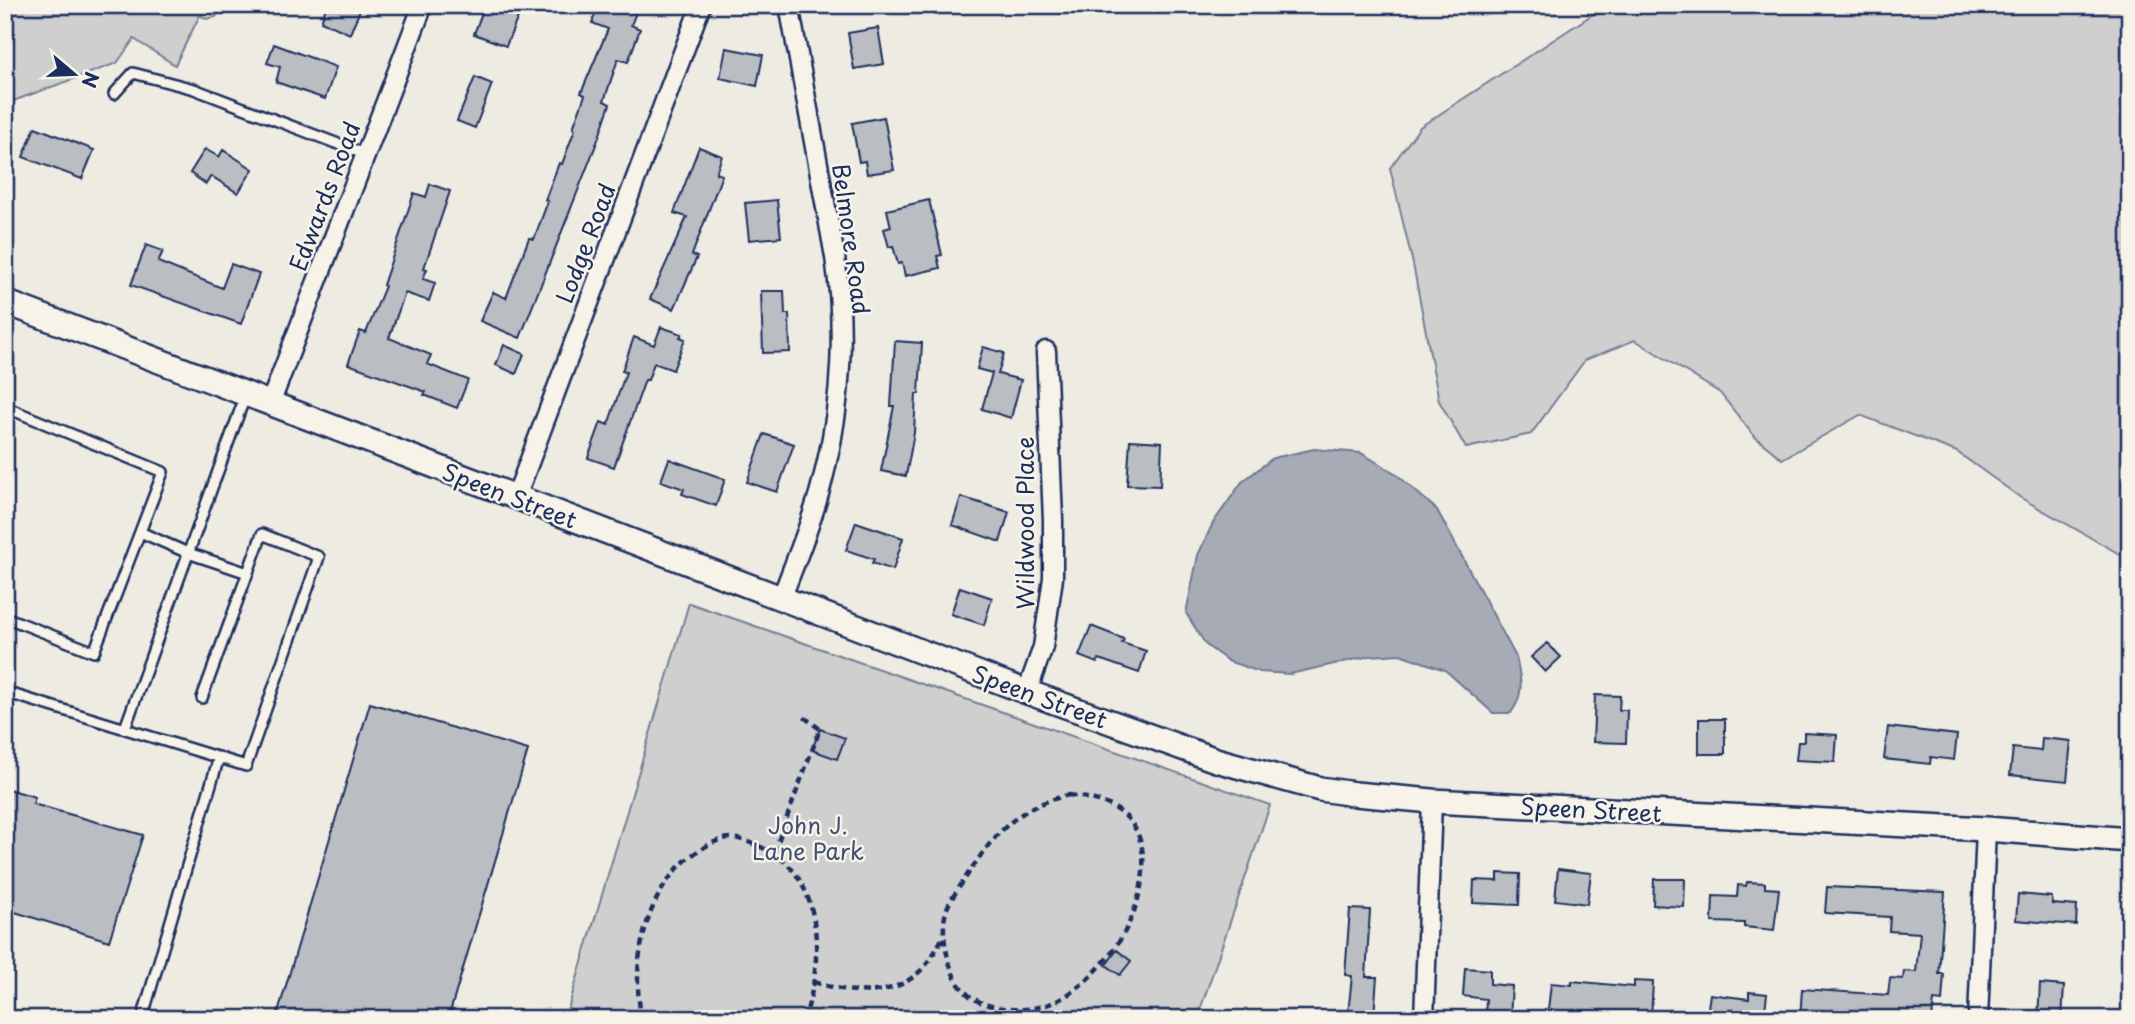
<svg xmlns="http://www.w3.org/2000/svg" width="2135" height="1024" font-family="'Playpen Sans',sans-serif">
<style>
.green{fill:#cfcfcf;stroke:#757f96;stroke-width:2}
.water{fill:#a6abb5;stroke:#6e7992;stroke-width:2}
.building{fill:#babdc2;stroke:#1b2f5e;stroke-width:2}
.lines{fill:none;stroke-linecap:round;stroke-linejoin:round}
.service-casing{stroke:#1b2f5e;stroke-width:14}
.minor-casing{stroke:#1b2f5e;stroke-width:23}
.tertiary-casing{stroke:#1b2f5e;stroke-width:28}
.path{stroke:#1b2f5e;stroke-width:4.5;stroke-dasharray:7 5;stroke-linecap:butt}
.service{stroke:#f7f3e8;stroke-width:9}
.minor{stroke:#f7f3e8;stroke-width:18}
.tertiary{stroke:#f7f3e8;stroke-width:23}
.labels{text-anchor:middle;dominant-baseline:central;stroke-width:5;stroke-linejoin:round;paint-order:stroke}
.street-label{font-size:23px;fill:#1b2f5e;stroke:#f7f3e8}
.park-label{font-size:23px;fill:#3f4f75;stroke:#f7f3e8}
</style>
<rect width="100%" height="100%" fill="#eeebe2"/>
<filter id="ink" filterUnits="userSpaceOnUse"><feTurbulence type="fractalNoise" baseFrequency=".0143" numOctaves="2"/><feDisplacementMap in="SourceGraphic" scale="14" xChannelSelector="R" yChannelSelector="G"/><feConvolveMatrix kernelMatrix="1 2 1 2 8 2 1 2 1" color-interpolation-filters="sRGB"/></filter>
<g filter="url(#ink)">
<path class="green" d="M5,5H220L216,17L206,19L200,15L175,65L134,39L117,63L5,104Z
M1607,5H2130V560L2021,498L1957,452L1860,415L1782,459L1754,436L1720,393L1635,340L1585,360L1531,434L1466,448L1439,401L1413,264L1390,168L1420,127Z
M689,603L1270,805L1197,1019H565Z"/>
<path class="water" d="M1314,449L1361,453L1395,473L1437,510L1516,657C1521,680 1525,693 1511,713H1493L1445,670L1400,654L1370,656L1290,674L1260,672L1228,661L1206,645L1186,613L1198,555L1213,523L1242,482L1273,458Z"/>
<path class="building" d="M327,5H362L350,34L321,21Z
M485,5H523L506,46L474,34Z
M598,5H639L631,25L640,29L628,62L618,59L604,101L610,104L599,137L520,338L480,321L493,292L506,298L529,238L534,239L548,201L545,200L559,163L562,164L575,129L573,128L585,95L581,93L608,29L592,23Z
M878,28L884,64L854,69L848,33Z
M274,44L336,67L325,99L276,82L280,67L267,63Z
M726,48L763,55L757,86L720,78Z
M475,77L492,84L475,128L457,121Z
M884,117L894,170L867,174L865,161L859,162L852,123Z
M35,127L94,150L82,179L23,157Z
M699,147L722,156L716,173L722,175L692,255L697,257L674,309L650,299L687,217L674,213Z
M205,149L219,157L223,150L253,169L238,193L211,176L206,184L190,173Z
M430,184L450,191L424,268L427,269L423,279L435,283L429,301L405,293L389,338L431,355L427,364L468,380L457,408L424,395L426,392L348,364L360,331L366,333L385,286L383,285L414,193L426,197Z
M777,200L781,237L749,240L745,203Z
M929,200L942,255L937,256L940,268L905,276L902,263L898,264L893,246L889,247L884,229L891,227L887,210Z
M146,245L163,251L158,262L222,288L231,264L259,274L241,324L131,285Z
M761,291H784L785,314H789L790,352L763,353Z
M661,327L682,334L680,337L685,339L673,370L654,363L648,380H645L614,467L588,458L601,422L608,425L626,372L622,371L634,337L654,345Z
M895,341L922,343L919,394H916L914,433L906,476L881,471L894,406H891Z
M504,345L524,354L516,374L496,365Z
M983,347L1004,353L998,374L1021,380L1011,418L982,409L992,373L977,369Z
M764,434L794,444L777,492L747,482Z
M1130,440L1162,442L1160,486L1127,485Z
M669,459L725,479L716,506L682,494L684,489L661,481Z
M961,497L1009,512L1000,542L952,525Z
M856,522L903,538L893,570L872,563L874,559L846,550Z
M960,587L992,598L984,625L951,614Z
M1091,626L1124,639L1122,643L1146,651L1139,673L1099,659L1097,663L1079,656Z
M1547,643L1561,657L1545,672L1531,657Z
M1595,695L1620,696L1619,710H1627L1626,743L1593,742Z
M370,703L528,750L448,1019H276Z
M1699,719H1725V754H1699Z
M1888,727L1957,735L1954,760L1931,757L1930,764L1884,759Z
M820,729L845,738L837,759L812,750Z
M1804,733L1837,735L1835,762L1796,760L1798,742H1804Z
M2042,738L2071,741L2067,781L2010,775L2013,748L2041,751Z
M5,788L35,797L33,804L143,835L109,941L5,909Z
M1558,869L1591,873L1587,904L1555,900Z
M1498,873L1520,874L1519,905L1473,903L1474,880L1498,881Z
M1654,879H1685L1684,907L1653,905Z
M1747,882L1765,883V888L1779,889L1774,930L1744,927V923L1712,922L1713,896L1737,897L1738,885L1746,886Z
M1827,887L1945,892L1939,974H1944L1942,1001L1934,1000L1932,1019H1800L1802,989L1888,995L1890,978L1903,979L1904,971L1916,972L1920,933L1889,931L1890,917L1825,913Z
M2018,894L2052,897V904L2077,906L2076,925L2016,920Z
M1350,909L1370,910L1366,977H1377L1374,1016L1348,1014L1352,976L1345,975Z
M1117,950L1131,961L1120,975L1106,965Z
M1465,968L1490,970V984L1512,986L1510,1017H1485L1486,999L1463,996Z
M1572,981L1634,987V981L1653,982L1651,1018L1600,1015V1019H1547L1551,983L1572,985Z
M2040,984L2064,986L2062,1019H2038Z
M1749,992L1767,994L1764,1019L1707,1015L1710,994L1749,999Z"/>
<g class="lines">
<g class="service-casing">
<path id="service" d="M114,94L133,73L194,89L367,155
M5,407L163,472L94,652L5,617
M140,532L188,553L248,573
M5,692L246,766L319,557L262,534L202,698
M125,728L246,394
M142,1019L219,757"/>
</g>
<g class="minor-casing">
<path id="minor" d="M270,404L423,5
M516,497L701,5
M781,599C798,555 816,512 826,466C842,400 845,325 835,257L789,5
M1027,692L1043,647L1053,578V520L1046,351
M1424,1019L1432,801
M1978,1019L1986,829"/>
</g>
<g class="tertiary-casing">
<path id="tertiary" d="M5,302L1027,692L1216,760L1320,789L1355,794L1432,801L1986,829L2130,840"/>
</g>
<path class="path" d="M1069,795C1089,798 1107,801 1123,814C1154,840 1144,891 1129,923C1117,950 1092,979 1067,995C1046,1009 1020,1012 996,1007C974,1003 958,990 951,968C945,950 940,924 948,906C953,895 962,884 968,874C996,832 1018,806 1069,795Z
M774,852L820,729L804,717
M814,982C856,995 900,1000 930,960C935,952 939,943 944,936
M642,1019C629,962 647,884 698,851C708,845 721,837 733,838C743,839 754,844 763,848C825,874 824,965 804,1019"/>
<use href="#service" class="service"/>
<use href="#minor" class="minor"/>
<use href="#tertiary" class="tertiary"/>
</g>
</g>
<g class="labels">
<g class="street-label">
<text transform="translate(324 196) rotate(-69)">Edwards Road</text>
<text transform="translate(852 239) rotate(82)">Belmore Road</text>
<text transform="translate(585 243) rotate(-69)">Lodge Road</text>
<text transform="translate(510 495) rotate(21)">Speen Street</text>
<text transform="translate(1024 523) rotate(-90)">Wildwood Place</text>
<text transform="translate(1040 696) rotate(20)">Speen Street</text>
<text transform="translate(1591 809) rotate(3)">Speen Street</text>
</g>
<g class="park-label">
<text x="808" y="824">John J.<tspan x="808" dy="26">Lane Park</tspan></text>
</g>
</g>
<rect width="2135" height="1024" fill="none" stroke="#f7f3e8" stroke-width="28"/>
<rect x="14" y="14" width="2107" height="996" fill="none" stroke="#1b2f5e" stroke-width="2.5" filter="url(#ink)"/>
<g transform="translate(74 74) rotate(109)" stroke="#f7f3e8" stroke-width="5" paint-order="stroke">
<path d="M0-5L12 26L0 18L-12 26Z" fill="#1b2f5e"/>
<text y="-10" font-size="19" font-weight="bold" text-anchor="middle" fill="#1b2f5e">N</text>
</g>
</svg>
